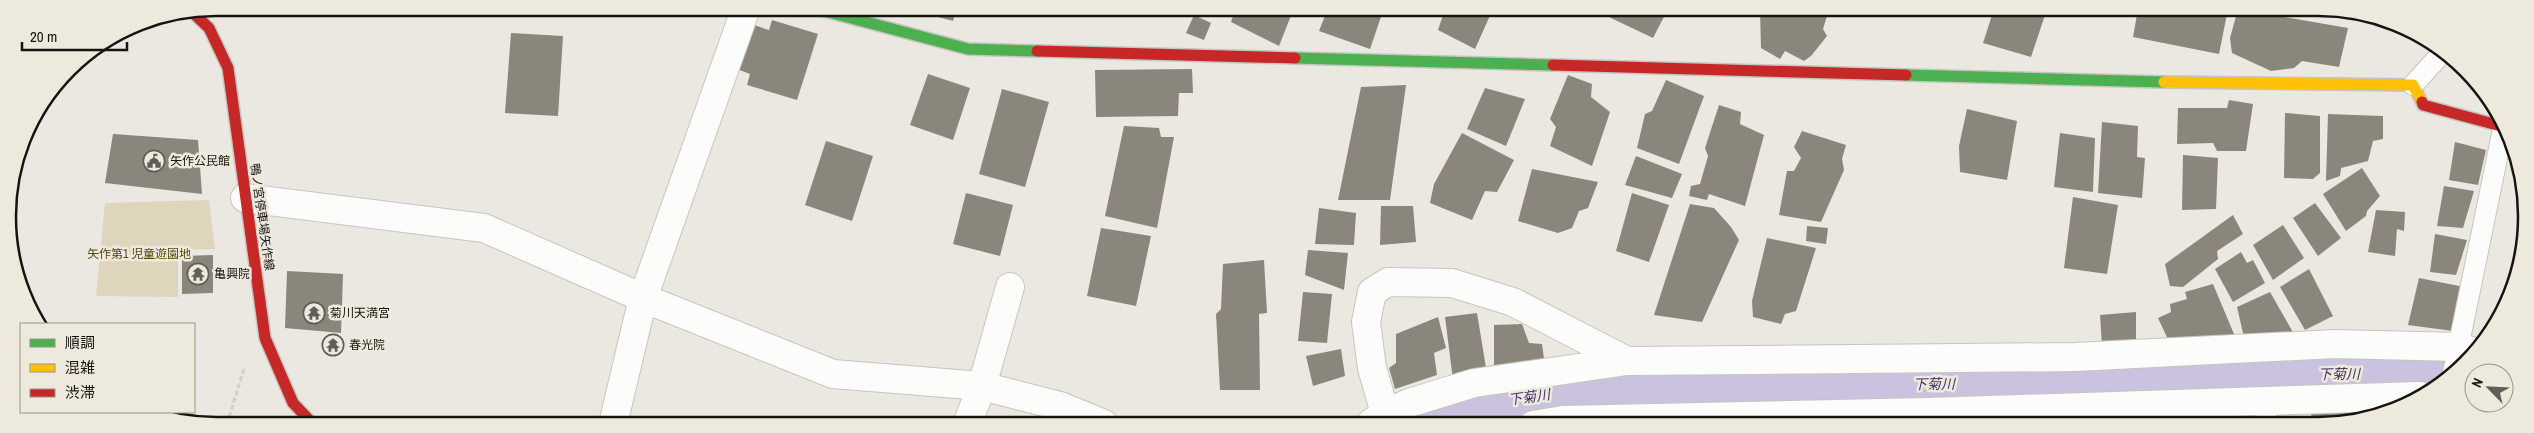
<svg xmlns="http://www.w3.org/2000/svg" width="2534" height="433" font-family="'Archivo Narrow','Noto Sans JP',sans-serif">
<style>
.green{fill:#dfd5bd}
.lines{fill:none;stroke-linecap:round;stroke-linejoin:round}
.river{stroke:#cac2de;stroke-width:62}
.building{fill:#8a867b}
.lane-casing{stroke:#c7c5c0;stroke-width:22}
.street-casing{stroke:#c7c5c0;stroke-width:30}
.fast-casing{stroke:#c7c5c0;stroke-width:14}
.slow-casing{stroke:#c7c5c0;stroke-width:14}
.jam-casing{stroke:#c7c5c0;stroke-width:14}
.path{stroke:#d0cfcd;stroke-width:3;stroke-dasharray:5 2.5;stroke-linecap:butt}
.lane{stroke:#fcfcfa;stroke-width:20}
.street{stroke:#fcfcfa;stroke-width:28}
.fast{stroke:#4caf50;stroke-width:11}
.slow{stroke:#ffc107;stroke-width:11}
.jam{stroke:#c62828;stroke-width:11}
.labels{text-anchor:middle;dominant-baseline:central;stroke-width:5;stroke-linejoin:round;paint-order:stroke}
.poi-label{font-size:12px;fill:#161410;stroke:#eee9dd;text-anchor:start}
.street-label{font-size:12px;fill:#161410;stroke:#eee9dd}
.park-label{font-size:12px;fill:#58460e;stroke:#eee9dd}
.water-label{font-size:14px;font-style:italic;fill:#423067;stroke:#eee9dd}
.rim{fill:none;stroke:#161410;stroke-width:2.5}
</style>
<rect width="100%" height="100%" fill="#eae8e1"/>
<path class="green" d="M209,200L215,249L178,250V297L96,296L105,203Z"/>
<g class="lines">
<path class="river" d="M1423,424L1486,403L1549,393L2424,372L2449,376"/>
</g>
<path class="building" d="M904,8H956L953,21Z
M1236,8H1294L1279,46L1231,22Z
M1328,8H1384L1370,49L1319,31Z
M1445,9H1493L1475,49L1438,30Z
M1592,9H1668L1653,38Z
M1760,9H1821L1827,16L1823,29L1827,36L1811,56L1804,61L1785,51L1780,59L1761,48Z
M1994,9H2047L2031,57L1983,43Z
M2138,9H2228L2219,54L2133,37Z
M2238,9L2348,28L2339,67L2302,61L2294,68L2271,71L2232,53L2230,38Z
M1194,15L1211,23L1204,40L1186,33Z
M772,20L818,34L797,100L747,85L750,74L737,69L751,24L769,30Z
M511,33L563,36L558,116L505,113Z
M1192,69L1193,93H1179L1178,116L1096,117L1095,70Z
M928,74L970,88L953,140L910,125Z
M1568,75L1592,84L1591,97L1610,112L1592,166L1550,146L1556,127L1550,119Z
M1666,80L1704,96L1679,164L1637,148L1645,114L1652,111Z
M1406,85L1390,200H1338L1361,87Z
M1485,88L1525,99L1506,146L1467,129Z
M1002,89L1049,102L1025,187L979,174Z
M2229,100L2253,104L2246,151H2217L2213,143L2177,144L2178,108H2227Z
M1719,105L1741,112L1740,124L1764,135L1745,206L1709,194L1707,200L1689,196L1691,186L1700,184L1708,156L1705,148Z
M1967,109L2017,121L2007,180L1960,172L1959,146Z
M2285,113L2320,116V173L2313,179L2284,178Z
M2328,114L2383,116V139L2373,141L2368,161L2341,168L2340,176L2326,181Z
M2102,122L2138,126L2137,157L2145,158L2142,198L2098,193Z
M1124,126L1159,128L1161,137H1174L1157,228L1105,216Z
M1802,131L1846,145L1842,159L1844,170L1821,222L1779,215L1787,171H1794L1801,158L1794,147Z
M1462,133L1514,160L1497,192L1485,191L1472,220L1430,203L1434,184Z
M2060,133L2095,138L2093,192L2054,187Z
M113,134L198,140L202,194L105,183Z
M826,141L873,156L852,221L805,205Z
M2455,142L2486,150L2478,185L2449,180Z
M2183,155L2218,158L2216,209L2182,210Z
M1636,156L1682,174L1672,198L1625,185Z
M2362,168L2380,196L2367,211L2366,216L2346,231L2323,194Z
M1532,169L1598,182L1588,208L1579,211L1572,228L1558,233L1518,221Z
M2444,186L2474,191L2463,228L2437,226Z
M966,193L1013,205L1000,256L953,244Z
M1632,193L1669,205L1649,262L1616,251Z
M2073,197L2118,205L2107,274L2064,268Z
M2315,203L2341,238L2318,256L2293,218Z
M1690,204L1714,208L1731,227L1739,240L1702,322L1654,315Z
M1381,206H1413L1416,242L1380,245Z
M1319,208L1356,213L1354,245L1315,244Z
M2376,210L2405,212L2404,231L2397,229L2395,256L2368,252Z
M2233,215L2243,234L2217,251L2218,259L2183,287L2170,286L2165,264Z
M2283,225L2304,258L2273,280L2253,245Z
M1807,226L1828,228L1826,244L1806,241Z
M1101,228L1151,236L1136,306L1087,296Z
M2435,234L2467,240L2456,275L2430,272Z
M1767,238L1816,248L1796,311L1785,314L1781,324L1753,317L1752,301Z
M1308,250L1348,253L1344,290L1305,275Z
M2241,252L2247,263L2253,260L2265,283L2233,302L2215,269Z
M213,255V293L182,294V256Z
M1264,260L1267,313L1259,314L1260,390H1220L1216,314L1221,309L1223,264Z
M2309,269L2333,316L2305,330L2280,287Z
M287,271L343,274L341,333L285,328Z
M2419,278L2464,287L2453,331L2408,325Z
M2213,284L2234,334L2218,345L2172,348L2158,318L2171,312L2170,304L2187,299L2185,292Z
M1303,292L1332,294L1327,343L1298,341Z
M2270,292L2294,334L2245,342L2237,307Z
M2136,312V346H2102L2100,315Z
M1477,313L1487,374L1453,380L1445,317Z
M1438,317L1446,348L1434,353L1437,375L1395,389L1389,368L1396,363V334Z
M1522,324L1529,343L1542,344L1545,366L1494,373V325Z
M1341,349L1345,376L1313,386L1306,356Z
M2229,407V425H2183L2192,422L2193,408Z
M2103,409V425H2059L2058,411Z
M2178,409L2177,425H2118L2119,411Z
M2348,409V421L2331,425H2304V419L2311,418L2312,410Z"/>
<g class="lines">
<g class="lane-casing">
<path id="lane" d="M2413,85L2442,53
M2453,373L2503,129
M2266,425L2267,400"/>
</g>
<g class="street-casing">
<path id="street" d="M245,198L484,228L643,298L833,374L982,386L1060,406L1104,424
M1385,413L1372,368L1366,322L1372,292L1388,282L1452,283L1513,302L1627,361
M613,424L643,298L746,8
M967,424L982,386L1010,287
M1370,424L1385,413L1412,402L1474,383L1627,361L2075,357L2335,344L2459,347L2474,352
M1533,425L1563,420L1929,412L2420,396"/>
</g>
<g class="fast-casing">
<path id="fast" d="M813,8L968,49L1037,51
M1295,58L1553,65
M1906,75L2164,82"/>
</g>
<g class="slow-casing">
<path id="slow" d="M2164,82L2413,85L2422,102"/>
</g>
<g class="jam-casing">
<path id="jam" d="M192,12L209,28L228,68L265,338L293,403L313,424
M1037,51L1295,58
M1553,65L1906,75
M2422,102L2423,105L2501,126"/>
</g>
<path class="path" d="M227,424L244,369"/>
<use href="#lane" class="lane"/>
<use href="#street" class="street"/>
<use href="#fast" class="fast"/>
<use href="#slow" class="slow"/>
<use href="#jam" class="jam"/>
</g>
<defs>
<g id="civic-ring" transform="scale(1.125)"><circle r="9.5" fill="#eee9dd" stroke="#605e59" stroke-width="1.5"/><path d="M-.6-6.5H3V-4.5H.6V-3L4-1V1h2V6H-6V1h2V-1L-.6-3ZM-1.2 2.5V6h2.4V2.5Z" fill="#605e59"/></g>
<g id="temple-ring" transform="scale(1.125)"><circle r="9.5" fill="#eee9dd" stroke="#605e59" stroke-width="1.5"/><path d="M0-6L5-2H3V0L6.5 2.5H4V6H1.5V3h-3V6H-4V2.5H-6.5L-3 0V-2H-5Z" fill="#605e59"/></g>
</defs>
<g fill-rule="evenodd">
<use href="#civic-ring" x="154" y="161"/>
<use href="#temple-ring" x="198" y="274"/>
<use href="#temple-ring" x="314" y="313"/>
<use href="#temple-ring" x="333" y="345"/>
</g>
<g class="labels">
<g class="poi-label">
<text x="170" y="161">矢作公民館</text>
<text x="214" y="274">亀興院</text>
<text x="330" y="313">菊川天満宮</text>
<text x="349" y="345">春光院</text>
</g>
<g class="street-label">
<text transform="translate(262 217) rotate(82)">鴨ノ宮停車場矢作線</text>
</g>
<g class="park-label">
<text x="139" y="254">矢作第1 児童遊園地</text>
</g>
<g class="water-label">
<text transform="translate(2339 374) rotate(-1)">下菊川</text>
<text transform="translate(1934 384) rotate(-1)">下菊川</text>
<text transform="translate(1529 397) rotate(-8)">下菊川</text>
</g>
</g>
<path d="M0 0H2534V433H0ZM216 16H2318A200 200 0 0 1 2518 216V217A200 200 0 0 1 2318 417H216A200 200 0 0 1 16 217V216A200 200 0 0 1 216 16Z" fill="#eee9dd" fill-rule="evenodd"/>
<path class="rim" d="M216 16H2318A200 200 0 0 1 2518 216V217A200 200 0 0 1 2318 417H216A200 200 0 0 1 16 217V216A200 200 0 0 1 216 16Z"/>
<rect x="20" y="323" width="175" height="90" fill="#eee9dd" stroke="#98948b"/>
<rect x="30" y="339" width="25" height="8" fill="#4caf50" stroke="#98948b"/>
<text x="65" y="348" font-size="15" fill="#161410">順調</text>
<rect x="30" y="364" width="25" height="8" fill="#ffc107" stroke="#98948b"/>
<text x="65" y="373" font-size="15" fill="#161410">混雑</text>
<rect x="30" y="389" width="25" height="8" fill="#c62828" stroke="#98948b"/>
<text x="65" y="398" font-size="15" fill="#161410">渋滞</text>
<g transform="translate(2489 388) rotate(294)"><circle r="24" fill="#eee9dd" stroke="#98948b"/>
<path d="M0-4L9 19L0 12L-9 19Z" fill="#605e59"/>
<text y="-8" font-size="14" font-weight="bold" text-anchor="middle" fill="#161410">N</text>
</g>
<path d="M22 42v8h105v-8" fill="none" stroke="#161410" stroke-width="2.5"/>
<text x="30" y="42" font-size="15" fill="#161410" stroke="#eee9dd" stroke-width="4" paint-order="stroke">20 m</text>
</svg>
